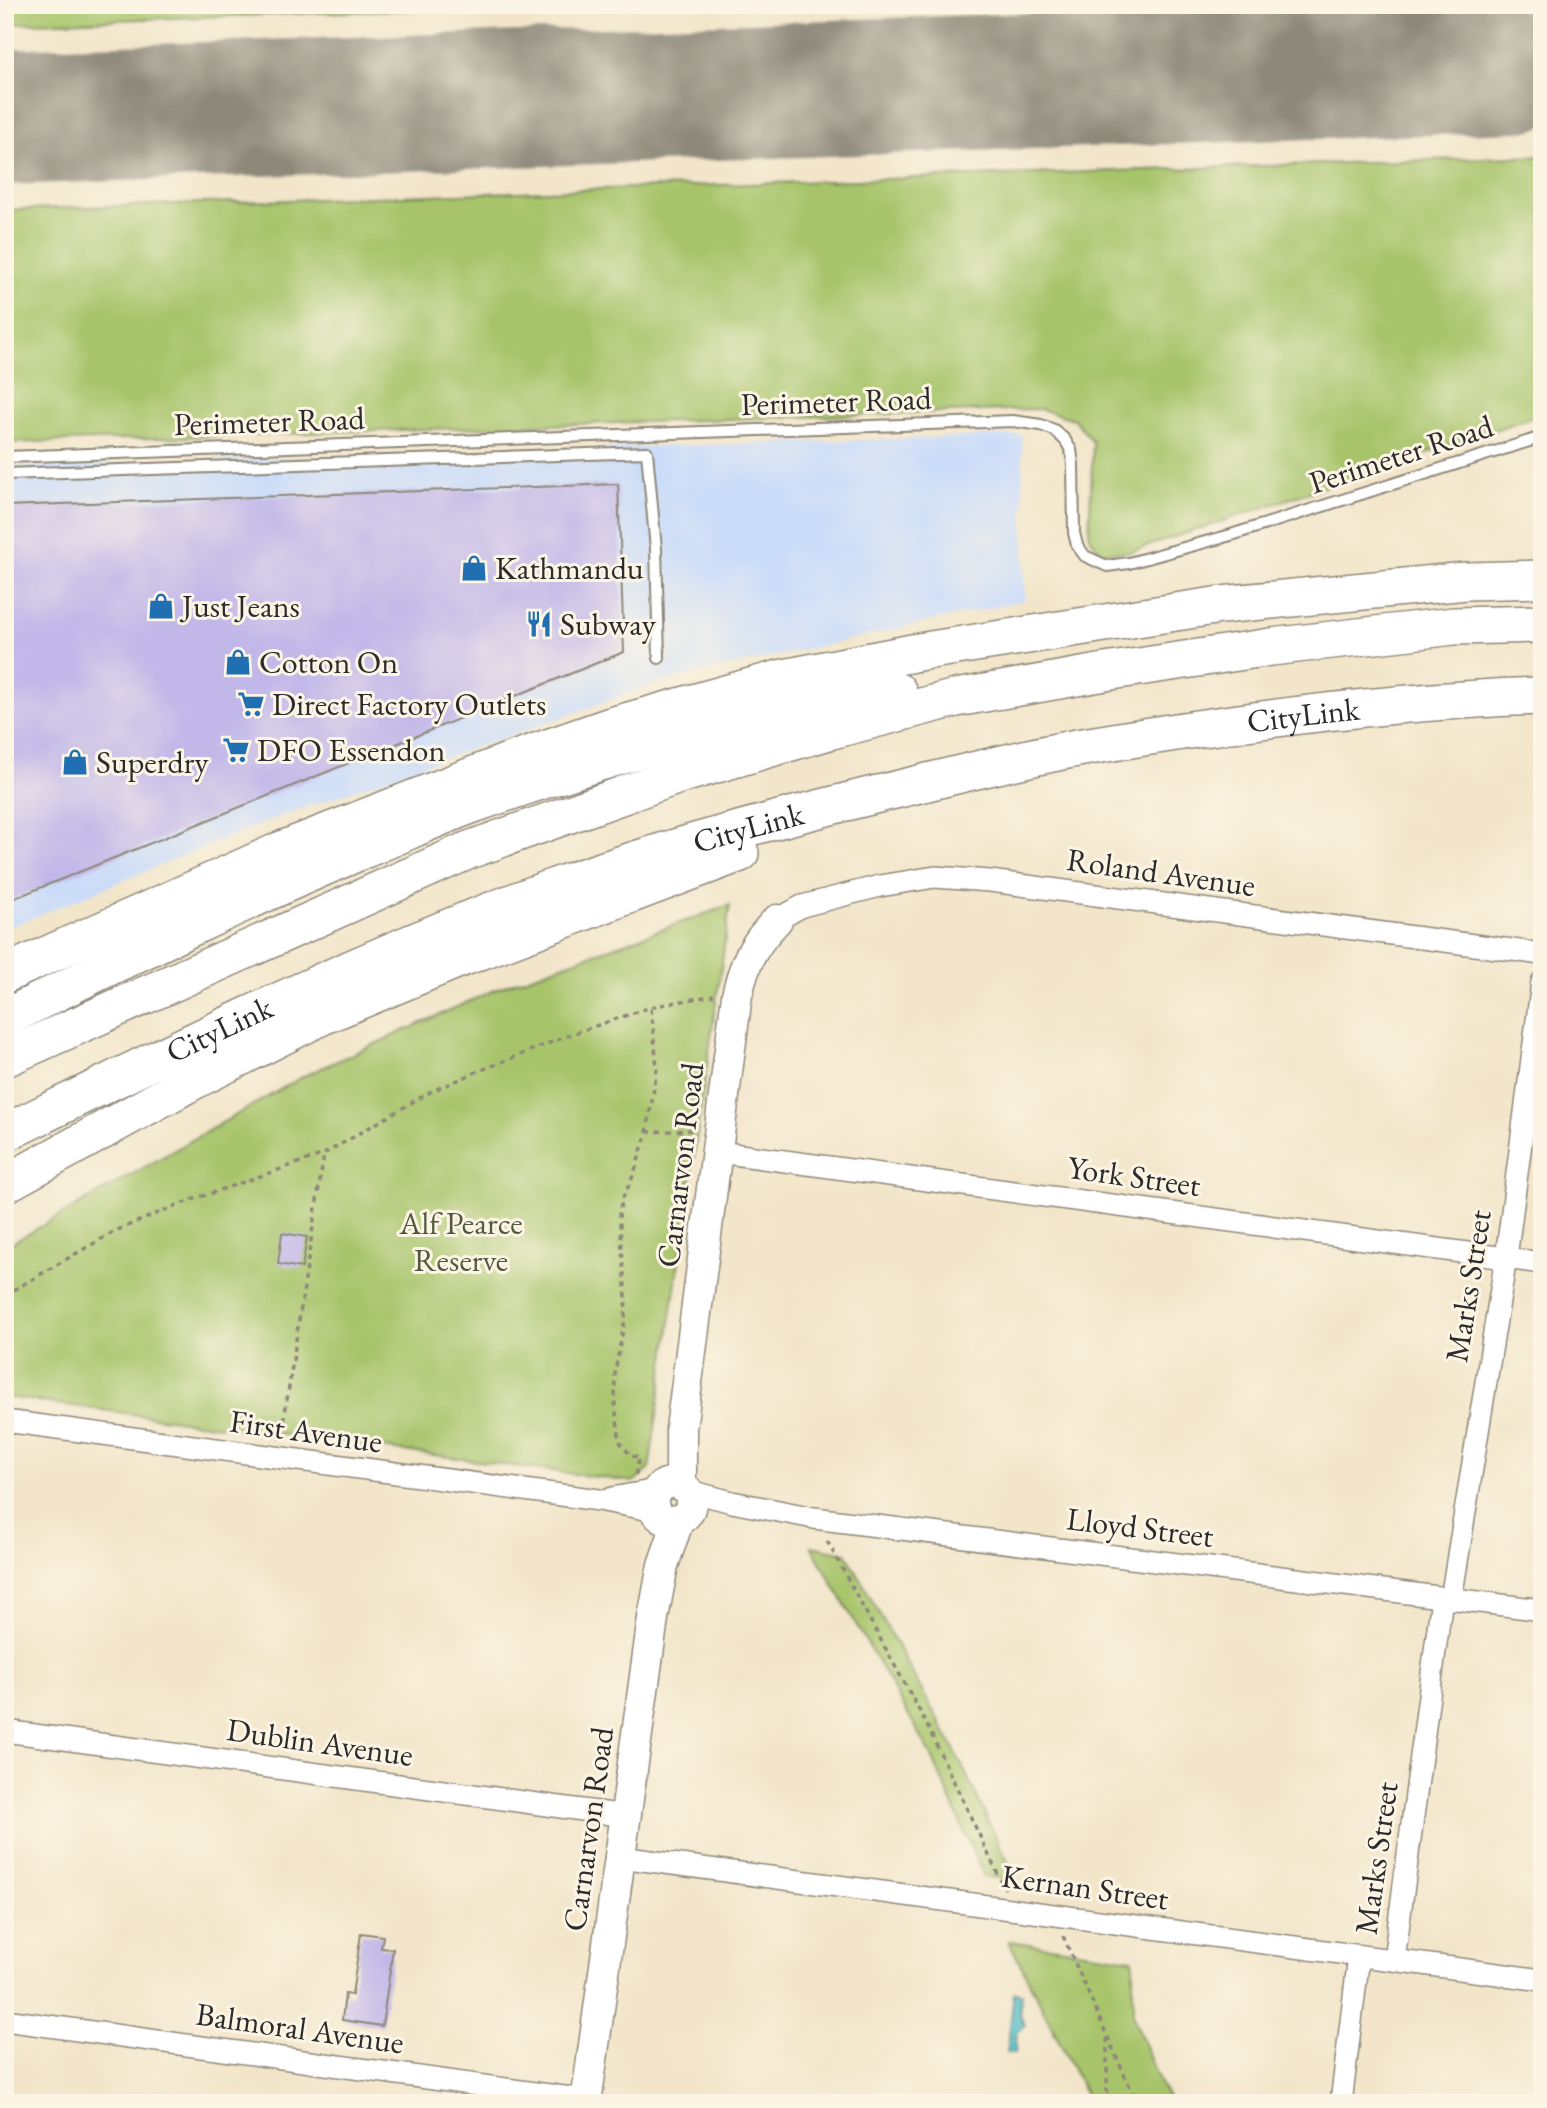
<svg xmlns="http://www.w3.org/2000/svg" width="1547" height="2108" font-family="'EB Garamond',serif">
<style>
.built{fill:#cadcf9}
.green{fill:#a7c46b;stroke:#69784b;stroke-width:2}
.water{fill:#4ebcc7;stroke:#3c7479;stroke-width:2}
.lines{fill:none;stroke-linecap:round;stroke-linejoin:round}
.taxiway{stroke:#8e887a;stroke-width:54}
.runway{stroke:#8e887a;stroke-width:136}
.building{fill:#c1b7e9}
.lane-casing{stroke:#8e887a;stroke-width:14}
.street-casing{stroke:#8e887a;stroke-width:24}
.secondary-casing{stroke:#8e887a;stroke-width:33}
.highway-casing{stroke:#8e887a;stroke-width:40}
.path{stroke:#8e887a;stroke-width:3.5;stroke-dasharray:5 5;stroke-linecap:butt}
.lane{stroke:#fff;stroke-width:10}
.street{stroke:#fff;stroke-width:21}
.secondary{stroke:#fff;stroke-width:30}
.highway{stroke:#fff;stroke-width:37}
.labels{text-anchor:middle;dominant-baseline:central;stroke-width:6;stroke-linejoin:round;paint-order:stroke}
.street-label{font-size:32px;fill:#2b2b2b;stroke:#fcf5e5}
.poi-label{font-size:32px;fill:#2b2b2b;stroke:#fcf5e5;text-anchor:start}
.park-label{font-size:32px;fill:#50593e;stroke:#fcf5e5}
</style>
<rect width="100%" height="100%" fill="#fcf5e5"/>
<filter id="ink" filterUnits="userSpaceOnUse"><feTurbulence type="fractalNoise" baseFrequency=".0143" numOctaves="2"/><feDisplacementMap in="SourceGraphic" scale="14" xChannelSelector="R" yChannelSelector="G"/><feConvolveMatrix kernelMatrix="1 2 1 2 8 2 1 2 1" color-interpolation-filters="sRGB"/></filter>
<filter id="wash" filterUnits="userSpaceOnUse"><feTurbulence type="fractalNoise" baseFrequency=".00686" numOctaves="4" result="noise"/><feDisplacementMap in="SourceGraphic" scale="28" xChannelSelector="R" yChannelSelector="G"/><feGaussianBlur stdDeviation="1.57" result="paint"/><feColorMatrix in="noise" values="0 0 0 0 0 0 0 0 0 0 0 0 0 0 0 0 0 1.4 0 .05"/><feComposite in="paint" operator="in"/></filter>
<g filter="url(#wash)">
<rect width="100%" height="100%" fill="#f2e5c9"/>
<path class="built" d="M1022,435L1025,600L661,682L273,819L5,929V467Z"/>
<path class="green" d="M5,5H549L5,24Z
M1542,156V414L1130,552H1101L1089,537L1093,442L1074,419L1040,409L5,443V210Z
M730,905L649,1470L633,1482L5,1397V1247L304,1076L501,987Z
M811,1546L846,1553L954,1749L1016,1879L984,1877L931,1754Z
M1009,1941L1133,1959V2016L1160,2084L1171,2103H1090Z"/>
<path class="water" d="M1014,1992L1022,1993L1019,2013L1025,2025L1017,2033L1015,2053H1007Z"/>
<g class="lines">
<path class="taxiway" d="M1475,5L1478,66
M1345,71C1380,56 1408,37 1430,5"/>
<path class="runway" d="M5,117L1516,64"/>
</g>
<g id="blocks">
<path class="building" d="M618,484L624,652L5,902V506Z
M282,1233L307,1237L302,1268L278,1264Z
M361,1933L383,1936L381,1948L393,1949L382,2026L342,2020L345,1994L352,1995Z"/>
</g>
</g>
<g filter="url(#ink)">
<use href="#blocks" fill-opacity="0" stroke="#8e887a" stroke-width="2"/>
<g class="lines">
<g class="lane-casing">
<path id="lane" d="M5,457L1013,421L1041,425L1054,430L1065,440L1071,450L1073,464L1074,533L1077,545L1085,556L1107,566L1129,563L1231,535L1542,437
M5,474L647,452L656,549L659,658"/>
</g>
<g class="street-casing">
<path id="street" d="M777,920L802,906L880,886L935,877L990,881L1542,954
M718,1152L1542,1263
M5,1421L599,1500L655,1511
M686,1490L732,1502L814,1518L1542,1610
M612,1498L657,1490
M1451,1599L1506,1258L1542,982
M5,1731L626,1816
M620,1857L1542,1980
M1394,1960L1442,1598
M5,2020L586,2100
M1341,2103L1359,1956"/>
</g>
<g class="secondary-casing">
<path id="secondary" d="M653 1502a19 19 0 1 1 38 0a19 19 0 1 1-38 0Z
M681,1486V1429L737,995C745,961 753,945 777,920
M586,2103L653,1618L663,1565L679,1519"/>
</g>
<g class="highway-casing">
<g id="highway">
<path d="M5,974L282,850L508,762L611,726L779,679L918,652L1221,605L1466,581L1542,579"/>
<path d="M5,1018C124,959 243,901 365,849C400,835 433,819 468,806C607,756 752,714 898,692"/>
<path d="M5,1058L469,850L679,775L832,730L956,698L1105,672L1271,647L1454,626L1542,624"/>
<path id="s1" d="M5,1133C185,1045 364,956 552,888C658,850 769,821 878,794C946,778 1015,759 1083,747C1234,721 1389,701 1542,696"/>
<path d="M5,1184L191,1082L322,1016L456,960L740,853"/>
</g>
</g>
<path class="path" d="M647,1132L694,1130
M5,1295L115,1231L180,1204L324,1154L430,1092L479,1071L572,1034L651,1007L714,995
M281,1440L324,1154
M636,1475L639,1457L631,1456L620,1442L615,1405V1371L625,1319L626,1296L619,1213L622,1200L634,1174L647,1132L657,1068L651,1007
M827,1541L925,1721L1005,1889
M1063,1936L1136,2101
M1107,2103V2039"/>
<use href="#lane" class="lane"/>
<use href="#street" class="street"/>
<use href="#secondary" class="secondary"/>
<use href="#highway" class="highway"/>
</g>
</g>
<defs>
<g id="shop-bare" transform="scale(2.1)"><path d="M-5-2.5h2.3a2.7 3.5 0 0 1 5.4 0H5L5.5 6h-11ZM-1.5-2.5h3a1.5 2.3 0 0 0-3 0Z" fill="#1f6fb2" stroke="#fcf5e5" stroke-width="2.5" paint-order="stroke"/></g>
<g id="restaurant-bare" transform="scale(2.1)"><path d="M-5-6h1v4h1v-4h1v4h1v-4h1v5L-1.5 .5V6h-2V.5L-5-1ZM5-6V6H3V1.5H1.5Q1.5-4 5-6Z" fill="#1f6fb2" stroke="#fcf5e5" stroke-width="2.5" paint-order="stroke"/></g>
<g id="supermarket-bare" transform="scale(2.1)"><path d="M-6-5.5h2.5l.6 2H6L4.5 2H-2.5L-4.4-4H-6ZM-1.5 3.2a1.3 1.3 0 1 0 .1 0ZM3 3.2a1.3 1.3 0 1 0 .1 0Z" fill="#1f6fb2" stroke="#fcf5e5" stroke-width="2.5" paint-order="stroke"/></g>
</defs>
<g fill-rule="evenodd">
<use href="#shop-bare" x="474" y="568"/>
<use href="#shop-bare" x="161" y="606"/>
<use href="#restaurant-bare" x="539" y="624"/>
<use href="#shop-bare" x="238" y="662"/>
<use href="#supermarket-bare" x="251" y="704"/>
<use href="#supermarket-bare" x="236" y="750"/>
<use href="#shop-bare" x="75" y="762"/>
</g>
<g class="labels">
<g class="street-label">
<text transform="translate(836 401) rotate(-2)">Perimeter Road</text>
<text transform="translate(269 421) rotate(-2)">Perimeter Road</text>
<text transform="translate(1401 454) rotate(-18)">Perimeter Road</text>
<text stroke="none"><textPath href="#s1" startOffset="1372">CityLink</textPath></text>
<text stroke="none"><textPath href="#s1" startOffset="805">CityLink</textPath></text>
<text transform="translate(1161 872) rotate(8)">Roland Avenue</text>
<text stroke="none"><textPath href="#s1" startOffset="238">CityLink</textPath></text>
<text transform="translate(680 1165) rotate(-83)">Carnarvon Road</text>
<text transform="translate(1134 1176) rotate(8)">York Street</text>
<text transform="translate(1468 1286) rotate(-81)">Marks Street</text>
<text transform="translate(306 1431) rotate(8)">First Avenue</text>
<text transform="translate(1140 1527) rotate(7)">Lloyd Street</text>
<text transform="translate(320 1742) rotate(8)">Dublin Avenue</text>
<text transform="translate(588 1829) rotate(-82)">Carnarvon Road</text>
<text transform="translate(1376 1858) rotate(-82)">Marks Street</text>
<text transform="translate(1085 1887) rotate(8)">Kernan Street</text>
<text transform="translate(300 2028) rotate(8)">Balmoral Avenue</text>
</g>
<g class="poi-label">
<text x="495" y="568">Kathmandu</text>
<text x="182" y="606">Just Jeans</text>
<text x="560" y="624">Subway</text>
<text x="259" y="662">Cotton On</text>
<text x="272" y="704">Direct Factory Outlets</text>
<text x="257" y="750">DFO Essendon</text>
<text x="96" y="762">Superdry</text>
</g>
<g class="park-label">
<text x="461" y="1223">Alf Pearce<tspan x="461" dy="37">Reserve</tspan></text>
</g>
</g>
<rect width="1547" height="2108" fill="none" stroke="#fcf5e5" stroke-width="28"/>
</svg>
